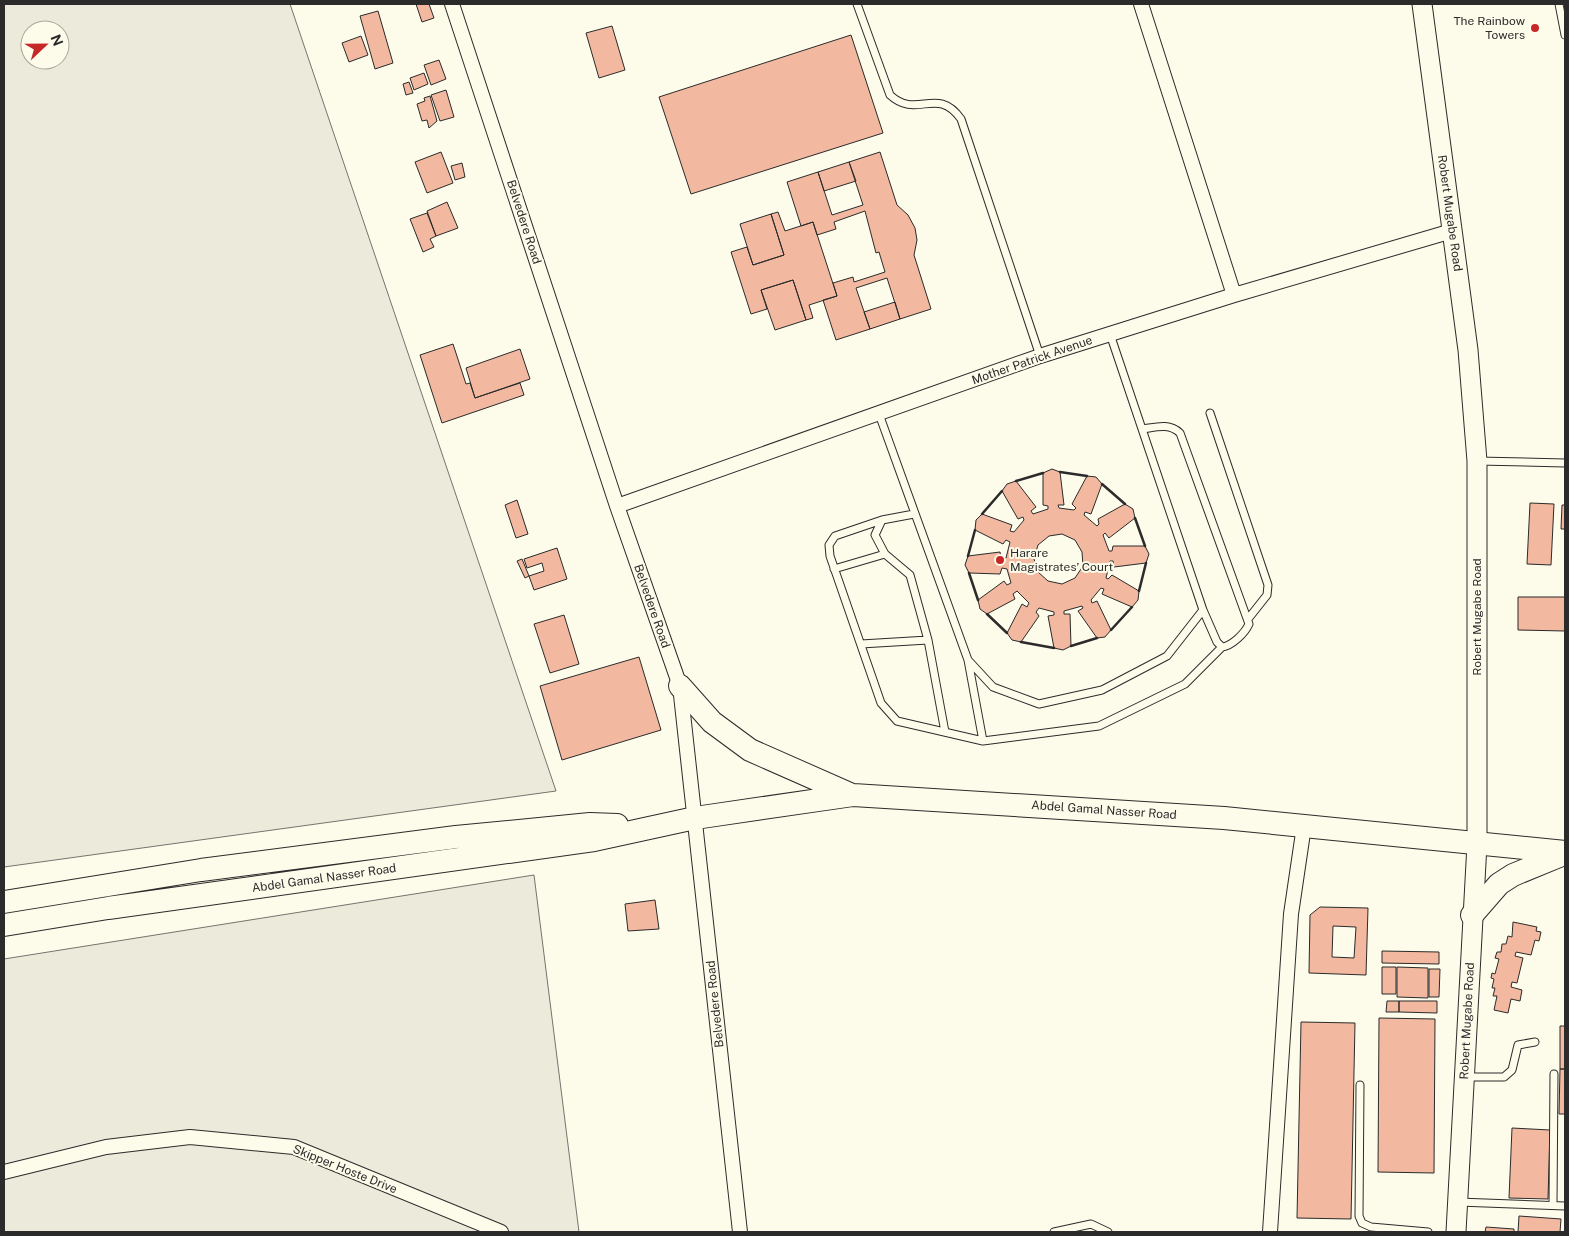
<svg xmlns="http://www.w3.org/2000/svg" width="1569" height="1236" font-family="'Public Sans',sans-serif">
<style>
.green{fill:#ecebdb;stroke:#74746e;fill-rule:evenodd}
.building{fill:#f2b8a0;stroke:#2b2b2b;fill-rule:evenodd}
.lines{fill:none;stroke-linecap:round;stroke-linejoin:round}
.service-casing{stroke:#2b2b2b;stroke-width:9}
.minor-casing{stroke:#2b2b2b;stroke-width:16}
.secondary-casing{stroke:#2b2b2b;stroke-width:21}
.trunk-casing{stroke:#2b2b2b;stroke-width:24}
.service{stroke:#fdfbea;stroke-width:7}
.minor{stroke:#fdfbea;stroke-width:14}
.secondary{stroke:#fdfbea;stroke-width:19}
.trunk{stroke:#fdfbea;stroke-width:22}
.wall{stroke:#2b2b2b;stroke-width:2.5}
.poi-dot{fill:#c62828;stroke:#fdfbea;stroke-width:2}
.labels{text-anchor:middle;dominant-baseline:central;stroke-width:4;stroke-linejoin:round;paint-order:stroke}
.poi-label{font-size:12px;fill:#2b2b2b;stroke:#fdfbea;text-anchor:end}
.street-label{font-size:12px;fill:#2b2b2b;stroke:#fdfbea}
</style>
<rect width="100%" height="100%" fill="#fdfbea"/>
<path class="green" d="M4,4H290L556,791L4,867ZM30,30H60V60H30Z
M534,875L579,1232H4V959Z"/>
<path class="building" d="M416,4H429L434,18L422,22Z
M378,11L393,63L375,69L360,16Z
M612,26L625,70L599,78L586,33Z
M851,35L883,133L691,194L659,97Z
M361,36L368,55L349,62L342,43Z
M439,60L446,79L431,85L424,65Z
M424,73L428,84L414,90L410,78Z
M409,82L413,93L406,95L403,84Z
M446,90L454,117L440,121L431,95Z
M430,96L437,121L429,128L427,120L422,121L417,104L425,101L424,98Z
M441,152L453,183L427,193L415,162Z
M880,152L897,205L908,215L915,228L917,240L914,255L931,309L900,319L887,278L856,288L870,329L836,340L823,300L837,296L833,283L853,277L854,282L885,272L879,252L876,253L865,211L834,222L836,229L817,235L813,222L801,226L787,182L818,172L832,215L863,205L849,162Z
M849,162L856,181L824,191L818,172Z
M462,163L465,177L455,180L451,166Z
M447,202L458,228L436,236L427,211Z
M778,212L785,231L813,222L837,296L809,305L813,318L806,320L793,280L761,290L767,309L751,314L731,252L747,247L753,265L784,255L771,214Z
M427,213L436,236L430,239L434,247L423,252L410,219Z
M771,214L784,255L753,265L740,224Z
M793,280L806,320L775,330L761,290Z
M895,302L900,319L870,329L864,312Z
M453,344L466,384L470,383L475,398L520,383L524,395L442,423L420,355Z
M520,349L530,379L475,398L466,368Z
M1052,469L1060,472L1064,505H1058L1059,508L1074,510L1076,508L1072,504L1087,476L1096,477L1102,484L1091,514L1085,512L1084,515L1097,526L1099,524L1098,519L1125,504L1133,509L1135,518L1109,538L1105,533L1103,535L1109,551H1112L1113,546H1145L1149,554L1146,563L1114,567L1113,561H1110L1106,578L1108,579L1112,575L1139,591L1138,600L1132,607L1102,594L1104,589L1101,588L1091,600L1092,603L1097,601L1111,630L1105,637L1097,638L1078,611L1083,608L1082,606L1064,611V614H1070L1071,646L1063,650L1054,648L1048,616L1054,615V612L1039,608L1036,612L1039,616L1021,642L1012,640L1007,633L1022,604L1027,607L1029,603L1017,591L1013,594L1015,599L987,614L980,609L978,600L1004,581L1007,585L1011,583L1007,569L1002,568L1000,574L969,573L965,565L968,556L1000,552L1001,558H1006L1010,542L1006,540L1003,544L975,530L976,520L982,514L1012,525L1010,531L1014,532L1024,520L1023,517L1018,519L1002,491L1007,484L1016,481L1036,507L1031,511L1033,514L1048,509V506L1043,505V473ZM1062,534L1075,540L1082,552L1083,566L1075,578L1062,584L1048,581L1038,572L1034,559L1038,545L1049,536Z
M517,500L528,534L516,538L505,505Z
M1530,503L1554,504L1551,565L1527,564Z
M1562,505H1565V529H1561Z
M557,548L567,579L534,590L529,576L544,571L542,563L527,568L524,559Z
M522,559L529,576L525,578L517,561Z
M1518,597H1565V631L1518,630Z
M564,615L579,664L550,673L534,624Z
M639,657L661,730L562,760L540,686Z
M655,900L659,929L628,931L625,904Z
M1320,907L1368,908L1366,975L1309,973L1310,915ZM1333,926L1356,927L1354,958L1332,957Z
M1513,922L1537,927L1536,931L1541,932L1539,941L1535,940L1531,955L1516,952L1515,956L1523,958L1517,983L1512,982L1511,987L1522,990L1520,1001L1511,999L1508,1013L1494,1010L1497,996H1493L1495,988H1492L1494,979L1491,978L1492,973L1495,974L1499,959L1495,958L1497,952H1501L1502,944H1506L1508,936L1512,937Z
M1382,951L1439,952V964L1382,963Z
M1382,967H1396V994H1382Z
M1397,967L1428,968V998L1397,997Z
M1429,969H1440L1439,997H1429Z
M1387,1001H1399V1012H1386Z
M1399,1001H1437V1013L1399,1012Z
M1379,1018L1435,1019L1434,1173L1378,1172Z
M1301,1022L1355,1023L1351,1219L1297,1218Z
M1560,1026H1565V1069H1560Z
M1560,1069H1565V1114H1559Z
M1512,1128L1550,1130L1548,1199L1509,1198Z
M1519,1216L1561,1219L1560,1232H1518Z
M1486,1227L1514,1229V1232H1485Z"/>
<g class="lines">
<g class="service-casing">
<path id="service" d="M857,4L890,95C917,120 937,85 961,119L1040,356
M1559,4L1565,35
M1210,413L1268,585L1267,595L1248,619
M879,414L968,660L993,687L1039,704L1102,690L1167,656L1203,610L1110,334
M1143,429C1157,427 1169,423 1180,433L1249,624C1245,633 1232,646 1222,647L1217,642L1203,610
M1477,461L1565,463
M914,514L882,520L875,535L885,554L910,575L928,640L945,732
M882,520L835,536L829,545L830,556L881,703L897,721L983,741L1099,726L1185,684L1222,647
M834,569L885,554
M861,644L928,640
M968,660L983,741
M1467,1077H1504L1512,1070L1518,1045L1535,1042
M1360,1085L1359,1216L1362,1223L1371,1227L1428,1232
M1458,1202L1565,1206
M1553,1205L1554,1074
M1054,1232L1091,1224L1108,1232"/>
</g>
<g class="minor-casing">
<path id="minor" d="M452,4L617,506L680,686L740,1232
M1141,4L1234,295
M617,506L1040,356L1234,295L1452,231
M4,1172L106,1147L190,1137L294,1147L501,1232
M1270,1232L1291,914L1304,826"/>
</g>
<g class="secondary-casing">
<path id="secondary" d="M1422,4L1468,350L1477,461V844L1456,1232"/>
</g>
<g class="trunk-casing">
<path id="trunk" d="M680,686L712,722L750,750L852,795
M4,902L201,870L456,837L590,824L617,825
M1472,915L1499,884L1513,875L1564,854
M4,925L108,908L594,840L695,818L853,795L1224,818L1565,852"/>
</g>
<use href="#service" class="service"/>
<use href="#minor" class="minor"/>
<use href="#secondary" class="secondary"/>
<use href="#trunk" class="trunk"/>
<path class="wall" d="M1060,472L1087,476
M1016,481L1043,473
M1102,484L1125,504
M982,514L1002,491
M1135,518L1145,546
M968,556L975,530
M969,573L978,600
M1139,591L1146,563
M987,614L1007,633
M1111,630L1132,607
M1021,642L1054,648
M1071,646L1097,638"/>
</g>
<g class="poi-dot">
<circle cx="1535" cy="28" r="5"/>
<circle cx="1000" cy="560" r="5"/>
</g>
<g class="labels">
<g class="poi-label">
<text x="1525" y="21">The Rainbow<tspan x="1525" dy="14">Towers</tspan></text>
<text x="1010" y="553" text-anchor="start">Harare<tspan x="1010" dy="14">Magistrates’ Court</tspan></text>
</g>
<g class="street-label">
<text transform="translate(1450 213) rotate(82)">Robert Mugabe Road</text>
<text transform="translate(524 222) rotate(72)">Belvedere Road</text>
<text transform="translate(1032 360) rotate(-19)">Mother Patrick Avenue</text>
<text transform="translate(652 606) rotate(71)">Belvedere Road</text>
<text transform="translate(1477 617) rotate(-90)">Robert Mugabe Road</text>
<text transform="translate(1104 810) rotate(4)">Abdel Gamal Nasser Road</text>
<text transform="translate(324 878) rotate(-8)">Abdel Gamal Nasser Road</text>
<text transform="translate(715 1004) rotate(-96)">Belvedere Road</text>
<text transform="translate(1467 1021) rotate(-87)">Robert Mugabe Road</text>
<text transform="translate(345 1169) rotate(22)">Skipper Hoste Drive</text>
</g>
</g>
<rect width="1569" height="1236" fill="none" stroke="#2b2b2b" stroke-width="10"/>
<g transform="translate(45 45) rotate(68)"><circle r="24" fill="#fdfbea" stroke="#a9a89e"/>
<path d="M0-4L9 19L0 12L-9 19Z" fill="#c62828"/>
<text y="-8" font-size="14" font-weight="bold" text-anchor="middle" fill="#2b2b2b">N</text>
</g>
</svg>
